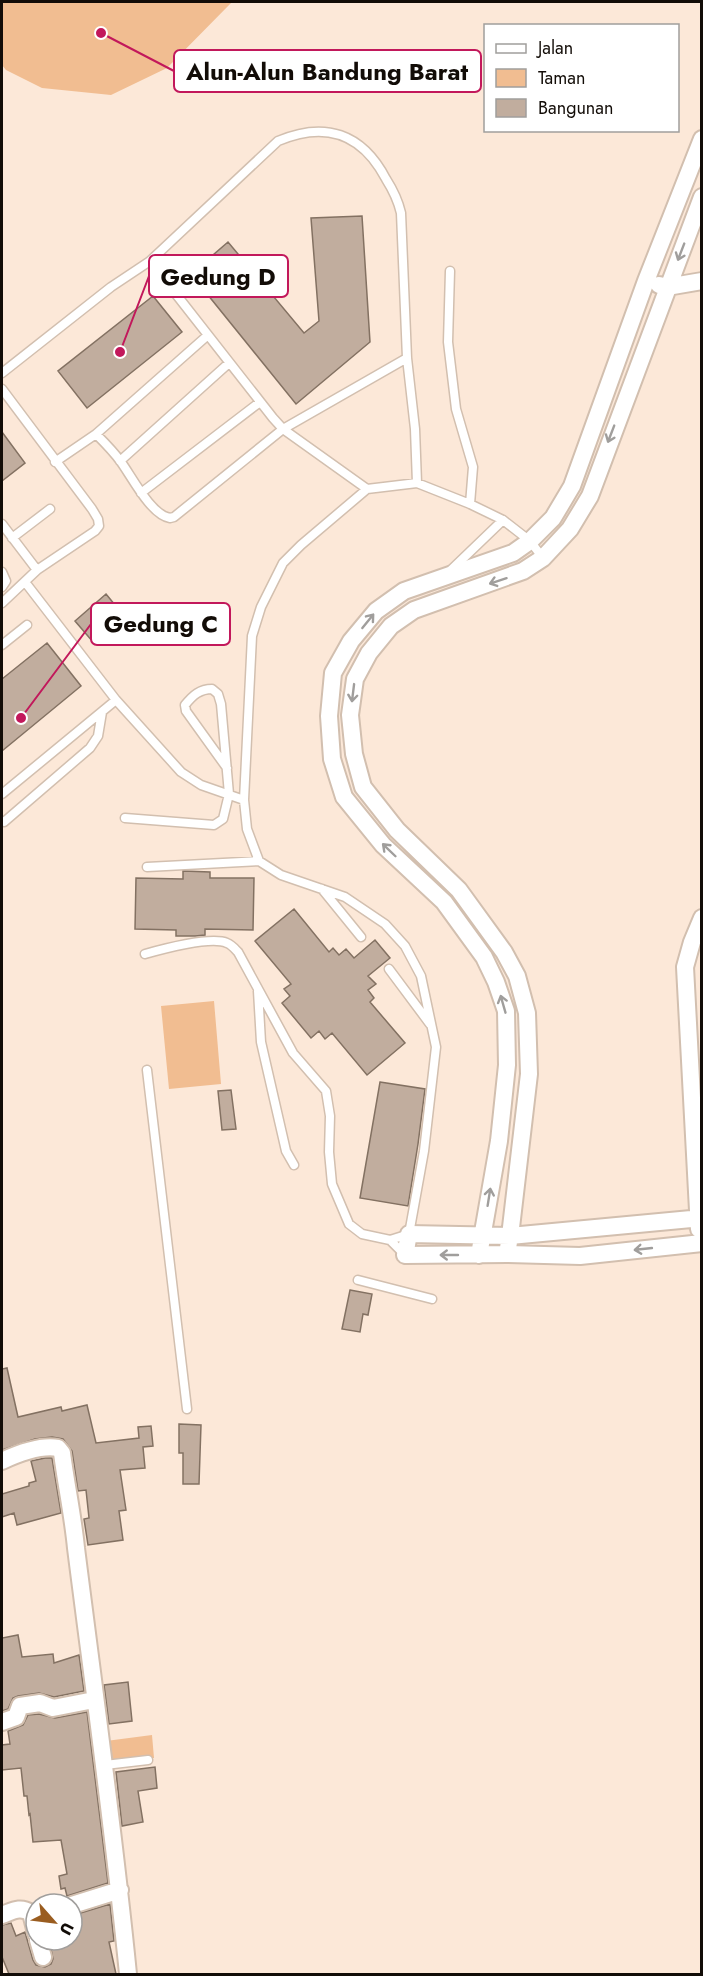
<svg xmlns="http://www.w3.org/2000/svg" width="703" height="1976" font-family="Jost,sans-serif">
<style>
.green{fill:#f1bd91}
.building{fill:#c1ad9e;stroke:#837162;stroke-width:1.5}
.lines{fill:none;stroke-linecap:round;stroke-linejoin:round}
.service-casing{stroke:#d2bfaf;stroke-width:11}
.minor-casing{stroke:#d2bfaf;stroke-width:20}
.service{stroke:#fff;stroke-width:8}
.minor{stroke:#fff;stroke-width:16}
.oneway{stroke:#a09e9c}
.leader{fill:none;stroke:#c2185b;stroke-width:2}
.callout-dot{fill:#c2185b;stroke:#fff;stroke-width:2}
.callout{fill:#fff;stroke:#c2185b;stroke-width:2}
.callout-label{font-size:24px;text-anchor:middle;font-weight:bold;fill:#120c07}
</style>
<rect width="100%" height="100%" fill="#fce8d8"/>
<path class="green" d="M2,2H232L167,68L111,95L42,88L6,70L2,65Z
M214,1001L221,1084L169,1089L161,1006Z
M152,1735L154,1758L109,1763L106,1741Z"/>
<path class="building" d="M362,216L370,342L296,404L191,274L228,242L304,333L319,321L311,218Z
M153,296L182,332L87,408L58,371Z
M2,432L25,463L2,481Z
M106,594L124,616L93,642L75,621Z
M47,643L81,686L2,751V679Z
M183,871L210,872V878H254L253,930L205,929V935L195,936H176V930L135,929L136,878L183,879Z
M294,909L329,952L333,948L339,955L346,949L354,958L375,940L390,958L368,976L376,984L368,990L374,998L370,1002L405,1043L367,1075L332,1033L325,1039L319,1031L311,1038L282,1003L290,996L284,989L291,984L255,941Z
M380,1082L425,1089L418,1144L408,1206L360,1198Z
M231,1090L236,1129L222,1130L218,1091Z
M350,1290L372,1294L368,1315L363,1314L360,1332L342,1329Z
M7,1368L18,1417L61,1407L62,1411L87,1405L96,1443L139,1438L138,1427L151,1426L153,1446L143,1447L145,1468L120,1470L126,1510L119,1511L123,1540L88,1545L84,1519L89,1518L86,1490L78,1491L72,1451L63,1439L52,1437L35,1439L2,1450V1369Z
M179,1424L201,1425L199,1484H183V1453H179Z
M45,1458H52L61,1513L17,1525L14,1513L2,1517V1494L29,1486V1483L36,1481L31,1461Z
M18,1635L22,1657L53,1654L54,1663L79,1655L84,1691L54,1697L39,1693L18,1696L13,1698L8,1709L2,1711V1638Z
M128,1682L132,1721L109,1724L104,1685Z
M87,1712L108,1883L67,1896L65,1888L61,1889L59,1876L67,1874L61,1840L33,1842L30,1814L29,1815L27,1796H24L21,1768L2,1770V1745L10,1744L8,1731L23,1725L28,1715L39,1714L55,1718Z
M155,1767L157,1788L138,1791L143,1822L122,1826L116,1772Z
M110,1904L114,1941L109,1942L116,1974H9L2,1957V1925L11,1923L16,1936L25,1932L33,1960L36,1965L45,1967L51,1964L53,1959L49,1940H72V1932L77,1931L74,1915Z"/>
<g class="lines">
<g class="service-casing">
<path id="service" d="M450,271L448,342L456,409L473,467L470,504
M2,373L111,287L150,261
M2,389L92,509L98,519L99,526L95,531L37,570L2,603
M96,434L208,335
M120,461L229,363
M55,462L96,434C105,443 114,452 121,462C132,477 151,515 170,518L174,517L283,429L407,358
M367,489L283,429L273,418L150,261L278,141C325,121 362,133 386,179C393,190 398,200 401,213L407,358L415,429L417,483
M141,493L260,402
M2,524L37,570
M12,538L50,509
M451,570L503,520
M2,572L6,581L2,587
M25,582L116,700L181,772L201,785L244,800
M2,645L27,625
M2,794L116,700
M125,818L214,825L223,819L229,794L221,704L218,694L212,689C200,689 193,695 185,705L186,711L227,768
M2,821L4,822L90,748L98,736L102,712
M147,867L259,861
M322,889L361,937
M145,954C163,949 211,936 227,943C232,945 235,949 238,952L293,1053L326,1091L330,1116L329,1152L332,1184L349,1224L362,1234L390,1240L405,1255
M389,969L430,1024
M258,991L261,1042L286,1151L294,1165
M147,1070L187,1409
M390,1240L409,1234L424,1151L436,1047L421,976L405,946L385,924L345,897L281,875L259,861L247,829L244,800L252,636L261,607L283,563L301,545L367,489L417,483L470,504L503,520L530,541L543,558
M358,1280L432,1299
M105,1765L148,1760"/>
</g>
<g class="minor-casing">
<path id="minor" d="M702,197L590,496L570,529L543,558L523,571L414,610L391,626L369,653L355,679L350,715L354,754L363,787L397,830L459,890L504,952L517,976L527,1013L529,1074L510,1236L702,1218
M659,285L667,287L702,281
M699,1229L685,967L692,942L702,918
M507,1254L510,1236L409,1234L405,1255L507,1254L580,1256L702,1243
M479,1255L499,1141L507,1065L506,1011L496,982L484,957L444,902L383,845L344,797L332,759L329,716L333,673L351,641L376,611L404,591L513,553L530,541L553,518L572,486L646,281L702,139
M2,1461C17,1454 41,1445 58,1448L62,1453C66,1484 73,1516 76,1548C94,1690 114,1832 128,1974
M2,1722L16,1717L20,1706L40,1703L53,1708L94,1700
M72,1905L120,1890
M2,1915C13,1911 20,1906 31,1913L36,1933
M38,1940L43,1957"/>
</g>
<use href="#service" class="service"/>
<use href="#minor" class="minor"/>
</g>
<defs><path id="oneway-shaft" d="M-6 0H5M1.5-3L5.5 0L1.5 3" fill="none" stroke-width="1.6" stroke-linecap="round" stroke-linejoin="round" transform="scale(1.5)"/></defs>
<g class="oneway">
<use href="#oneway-shaft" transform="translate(681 252) rotate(111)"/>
<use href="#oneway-shaft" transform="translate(611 434) rotate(111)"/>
<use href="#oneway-shaft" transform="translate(498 581) rotate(162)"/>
<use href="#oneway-shaft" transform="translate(368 621) rotate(-51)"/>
<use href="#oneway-shaft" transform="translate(353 693) rotate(97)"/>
<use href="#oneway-shaft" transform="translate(389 850) rotate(-136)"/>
<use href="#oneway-shaft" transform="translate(503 1004) rotate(-106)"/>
<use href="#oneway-shaft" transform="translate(489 1197) rotate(-81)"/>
<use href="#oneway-shaft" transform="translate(643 1249) rotate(174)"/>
<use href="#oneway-shaft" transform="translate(449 1255) rotate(180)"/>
</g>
<path class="leader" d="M101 33L174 71M120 352L149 276M21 718L91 624"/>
<g class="callout-dot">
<circle cx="101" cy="33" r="6"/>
<circle cx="120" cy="352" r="6"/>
<circle cx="21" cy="718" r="6"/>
</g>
<g class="callout">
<rect x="174" y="50" width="307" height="42" rx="6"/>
<rect x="149" y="255" width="139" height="42" rx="6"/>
<rect x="91" y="603" width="139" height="42" rx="6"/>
</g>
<g class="callout-label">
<text x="327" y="80">Alun-Alun Bandung Barat</text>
<text x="218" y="285">Gedung D</text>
<text x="161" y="632">Gedung C</text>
</g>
<rect width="703" height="1976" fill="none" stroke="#120c07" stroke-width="6"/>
<rect x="484" y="24" width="195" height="108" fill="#ffffff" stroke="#a09e9c" stroke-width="1.5"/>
<rect x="496" y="44" width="30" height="9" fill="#ffffff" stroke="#a09e9c" stroke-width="1.5"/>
<text x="538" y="54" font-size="18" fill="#120c07">Jalan</text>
<rect x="496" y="69" width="30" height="18" fill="#f1bd91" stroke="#a09e9c" stroke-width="1.5"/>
<text x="538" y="84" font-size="18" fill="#120c07">Taman</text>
<rect x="496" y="99" width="30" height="18" fill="#c1ad9e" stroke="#a09e9c" stroke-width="1.5"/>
<text x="538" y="114" font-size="18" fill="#120c07">Bangunan</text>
<g transform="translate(54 1922) rotate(118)"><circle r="28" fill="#ffffff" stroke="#a09e9c" stroke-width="1.5"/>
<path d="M0-4.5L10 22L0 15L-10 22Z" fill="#9a5d20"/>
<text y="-9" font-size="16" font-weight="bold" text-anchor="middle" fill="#120c07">U</text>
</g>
</svg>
